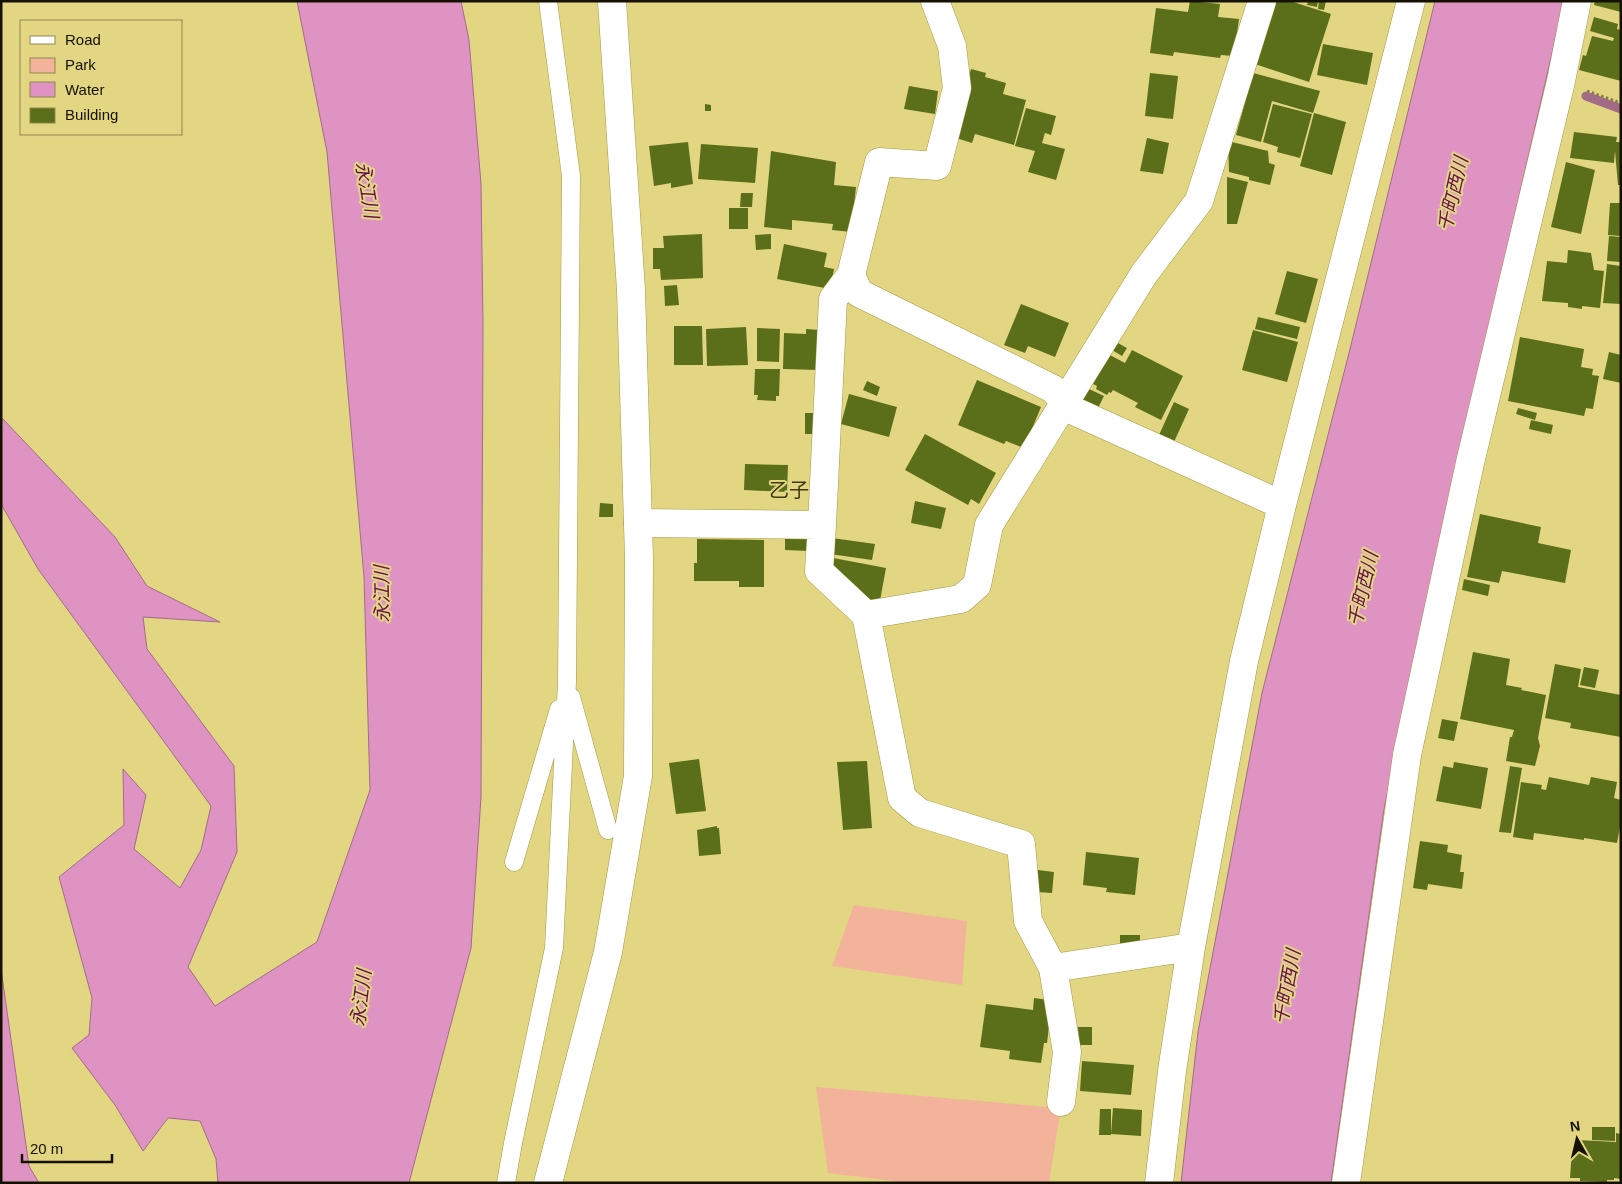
<svg xmlns="http://www.w3.org/2000/svg" width="1622" height="1184" font-family="Helvetica,'Noto Sans JP',sans-serif">
<style>
.green{fill:#f3b39b}
.water{fill:#de93c3;stroke:#a26c88}
.lines{fill:none;stroke-linecap:round;stroke-linejoin:round}
.stream{stroke:#a26c88;stroke-width:9}
.building{fill:#5b6e19}
.lane-casing{stroke:#a49843;stroke-width:19}
.street-casing{stroke:#a49843;stroke-width:29}
.secondary-casing{stroke:#a49843;stroke-width:29}
.path{stroke:#857c47;stroke-width:3;stroke-dasharray:2.5 2.5;stroke-linecap:butt}
.lane{stroke:#fff;stroke-width:18}
.street{stroke:#fff;stroke-width:28}
.secondary{stroke:#fff;stroke-width:28}
.labels{text-anchor:middle;dominant-baseline:central;stroke-width:4;stroke-linejoin:round;paint-order:stroke}
.water-label{font-size:19px;font-style:italic;fill:#680f51;stroke:#e2d682}
.quarter-label{font-size:20px;fill:#40390b;stroke:#e2d682}
</style>
<rect width="100%" height="100%" fill="#e2d682"/>
<path class="green" d="M854,905L967,921L962,985L832,966Z
M816,1087L1061,1108L1049,1183H910L828,1173Z"/>
<path class="water" d="M297,1H461L469,40L481,184L483,323L481,797L471,948L409,1183H218L216,1159L200,1121L168,1118L143,1151L115,1105L72,1048L89,1035L92,998L59,877L124,825L123,769L146,795L134,849L180,888L201,850L211,806L38,569L1,504V417L115,537L147,586L220,622L143,617L147,649L234,766L237,852L188,967L215,1006L317,942L370,790L364,577L327,152Z
M1435,1H1564L1464,436L1384,809L1331,1183H1181L1198,1032L1262,693L1350,349Z
M1,969L29,1166L39,1183H1Z"/>
<g class="lines">
<path class="stream" d="M1586,96L1621,109"/>
</g>
<path class="building" d="M1190,1L1220,4L1218,17L1239,19L1234,56L1221,55L1220,58L1174,52L1173,56L1150,53L1156,8L1188,12Z
M1272,1H1290L1331,14L1309,82L1252,63Z
M1308,1H1318L1317,7L1307,5Z
M1319,1H1326L1324,10L1318,9Z
M1595,1H1621V12L1594,5Z
M1594,17L1618,24L1617,29L1621,30V81L1579,70L1583,55L1586,56L1592,36L1613,41L1614,38L1590,31Z
M1323,44L1373,53L1367,85L1317,75Z
M971,69L986,73L985,77L1006,83L1003,94L1026,100L1014,145L975,134L972,143L956,138V121Z
M1150,73L1178,76L1173,119L1145,116Z
M1253,73L1320,91L1313,113L1272,101L1261,142L1236,135Z
M909,86L938,91L935,114L904,109Z
M705,104L711,105V111H705Z
M1273,104L1312,114L1300,158L1277,152L1278,147L1263,142Z
M1026,108L1056,116L1051,135L1045,133L1042,143L1065,149L1056,180L1028,172L1035,151L1015,146Z
M1314,113L1346,122L1332,175L1300,166Z
M1574,132L1617,137L1616,142H1621V185H1618L1615,151L1614,163L1570,158Z
M1147,138L1169,143L1163,174L1140,171Z
M1228,141L1268,151L1269,163L1275,165L1270,185L1249,180V177L1229,172Z
M688,142L693,184L671,188V183L654,186L649,146Z
M701,144L758,148L755,183L698,179Z
M771,151L836,162L834,185L856,187L851,232L832,230L833,224L792,220V230L764,227Z
M1566,162L1595,170L1581,234L1551,227Z
M1227,177L1248,182L1237,224H1227Z
M741,193H753L752,207H740Z
M1610,203H1621V236L1608,235Z
M729,208H748V229H729Z
M702,234L703,278L661,280L660,269H653V248H664L663,236Z
M771,234V249L756,250L755,235Z
M1609,236L1621,237V262L1607,261Z
M784,244L827,253L824,267L834,269L830,289L777,279Z
M1568,250L1591,253L1594,270L1604,271L1600,308L1582,306V309L1568,307V303L1542,301L1547,261L1567,263Z
M1607,264L1621,266V304L1603,303Z
M1287,271L1318,279L1306,323L1275,314Z
M677,285L679,305L665,306L664,286Z
M1021,304L1069,323L1055,357L1028,346L1025,353L1004,345Z
M1258,317L1300,327L1297,339L1255,329Z
M674,326H702L703,365H674Z
M746,327L748,365L707,366L706,329Z
M757,328L780,329L779,362L757,361Z
M806,329L820,330L819,370L783,369L784,333L806,334Z
M1253,330L1298,342L1287,382L1242,370Z
M1520,337L1584,349L1581,367L1593,369L1592,375L1599,376L1593,409L1586,408L1584,416L1508,401Z
M1116,342L1127,348L1122,356L1112,350Z
M1132,350L1183,376L1161,420L1135,407L1138,403L1113,390L1111,393L1109,392L1107,395L1096,389L1097,386L1093,384L1108,354L1125,363Z
M1609,352L1621,355V383L1603,379Z
M755,369H780L779,396H776V401L757,400L758,395H754Z
M977,380L1041,407L1024,448L1006,441L1004,444L958,425Z
M867,381L880,387L877,396L863,390Z
M1089,389L1104,396L1097,410L1082,402Z
M849,394L897,407L889,437L841,424Z
M1174,402L1189,409L1174,442L1159,435Z
M1518,408L1537,413L1535,420L1516,414Z
M805,413H819V434H805Z
M1531,420L1553,425L1551,434L1529,429Z
M925,434L996,473L979,504L971,499L968,505L905,470Z
M745,464L788,465L787,492L744,490Z
M915,501L946,508L941,529L911,523Z
M600,503L613,504V517H599Z
M1480,514L1541,527L1538,543L1571,550L1565,583L1502,571L1499,583L1467,577Z
M785,534L809,535L808,551L785,550Z
M832,538L875,544L872,560L830,554Z
M697,539L764,540V587H739V581H694V563H697Z
M828,557L886,568L879,606L834,575Z
M1464,579L1490,585L1488,596L1462,590Z
M1473,652L1510,659L1506,685L1522,688L1521,690L1546,695L1538,738L1540,746L1535,766L1506,761L1510,737H1512L1514,730L1460,719Z
M1555,664L1581,669L1578,687L1621,695V737L1570,728L1571,723L1545,718Z
M1584,667L1599,670L1595,688L1580,685Z
M1442,719L1458,722L1454,741L1438,738Z
M699,759L706,811L676,814L669,763Z
M867,761L872,828L843,830L837,762Z
M1454,762L1488,768L1481,809L1436,801L1443,766L1453,768Z
M1510,766L1522,768L1511,833L1499,832Z
M1549,777L1589,785L1591,777L1617,782L1614,798L1621,800V822L1617,843L1584,838V840L1534,833L1533,840L1513,837L1521,782L1542,785L1541,789L1546,790Z
M717,826V828H719L721,854L699,856L697,830Z
M1420,841L1448,845L1447,852L1462,855L1460,872H1464L1462,889L1428,884L1427,890L1413,888Z
M1086,852L1139,858L1135,895L1106,892L1107,888L1083,885Z
M1038,870L1054,872L1052,893L1036,892Z
M1120,935H1140V947H1120Z
M1034,998L1055,1001L1050,1018L1047,1043H1044L1041,1063L1009,1059L1010,1051L980,1047L986,1004L1033,1010Z
M1078,1027H1092V1045H1079Z
M1082,1061L1134,1065L1131,1095L1080,1091Z
M1113,1108L1142,1110L1141,1136L1111,1134Z
M1100,1109H1111V1135H1099Z
M1592,1127H1615V1141L1592,1140Z
M1616,1133L1621,1134V1179L1614,1178V1180H1607V1182L1580,1181V1178H1570L1572,1149L1578,1150V1140L1616,1142Z"/>
<g class="lines">
<g class="lane-casing">
<path id="lane" d="M571,697L608,830
M514,862L559,709
M506,1183L513,1143L554,948L567,682L571,176L548,1"/>
</g>
<g class="street-casing">
<path id="street" d="M851,275L859,293L1053,389L1074,411L1282,505
M638,523L822,525L819,571L866,615
M822,525L833,299L851,275L879,162L937,166L957,88L952,46L935,1
M1191,947L1053,968L1028,921L1021,844L920,813L902,798L866,615L961,599L977,585L989,525L1144,274L1199,201L1262,1
M1053,968L1067,1052L1061,1102
M1159,1183L1172,1071L1191,947L1244,661L1282,505L1411,1
M1346,1183L1407,755L1470,463L1561,81L1577,1"/>
</g>
<g class="secondary-casing">
<path id="secondary" d="M548,1183L608,952L638,776L639,558L631,290L612,1"/>
</g>
<path class="path" d="M1587,91L1621,103"/>
<use href="#lane" class="lane"/>
<use href="#street" class="street"/>
<use href="#secondary" class="secondary"/>
</g>
<g class="labels">
<g class="water-label">
<text transform="translate(367 190) rotate(80)">永江川</text>
<text transform="translate(1453 194) rotate(-77)">千町西川</text>
<text transform="translate(1363 589) rotate(-77)">千町西川</text>
<text transform="translate(382 594) rotate(-91)">永江川</text>
<text transform="translate(1287 987) rotate(-80)">千町西川</text>
<text transform="translate(361 998) rotate(-83)">永江川</text>
</g>
<g class="quarter-label">
<text x="789" y="490">乙子</text>
</g>
</g>
<rect width="1622" height="1184" fill="none" stroke="#151100" stroke-width="5"/>
<rect x="20" y="20" width="162" height="115" fill="#e2d682" stroke="#90874e"/>
<rect x="30" y="36" width="25" height="8" fill="#ffffff" stroke="#90874e"/>
<text x="65" y="45" font-size="15" fill="#151100">Road</text>
<rect x="30" y="58" width="25" height="15" fill="#f3b39b" stroke="#90874e"/>
<text x="65" y="70" font-size="15" fill="#151100">Park</text>
<rect x="30" y="82" width="25" height="15" fill="#de93c3" stroke="#90874e"/>
<text x="65" y="95" font-size="15" fill="#151100">Water</text>
<rect x="30" y="108" width="25" height="15" fill="#5b6e19" stroke="#90874e"/>
<text x="65" y="120" font-size="15" fill="#151100">Building</text>
<g transform="translate(1577 1139) rotate(352)" stroke="#e2d682" stroke-width="4" paint-order="stroke">
<path d="M0-4L9 19L0 12L-9 19Z" fill="#151100"/>
<text y="-8" font-size="14" font-weight="bold" text-anchor="middle" fill="#151100">N</text>
</g>
<path d="M22 1154v8h90v-8" fill="none" stroke="#151100" stroke-width="2.5"/>
<text x="30" y="1154" font-size="15" fill="#151100" stroke="#e2d682" stroke-width="4" paint-order="stroke">20 m</text>
</svg>
